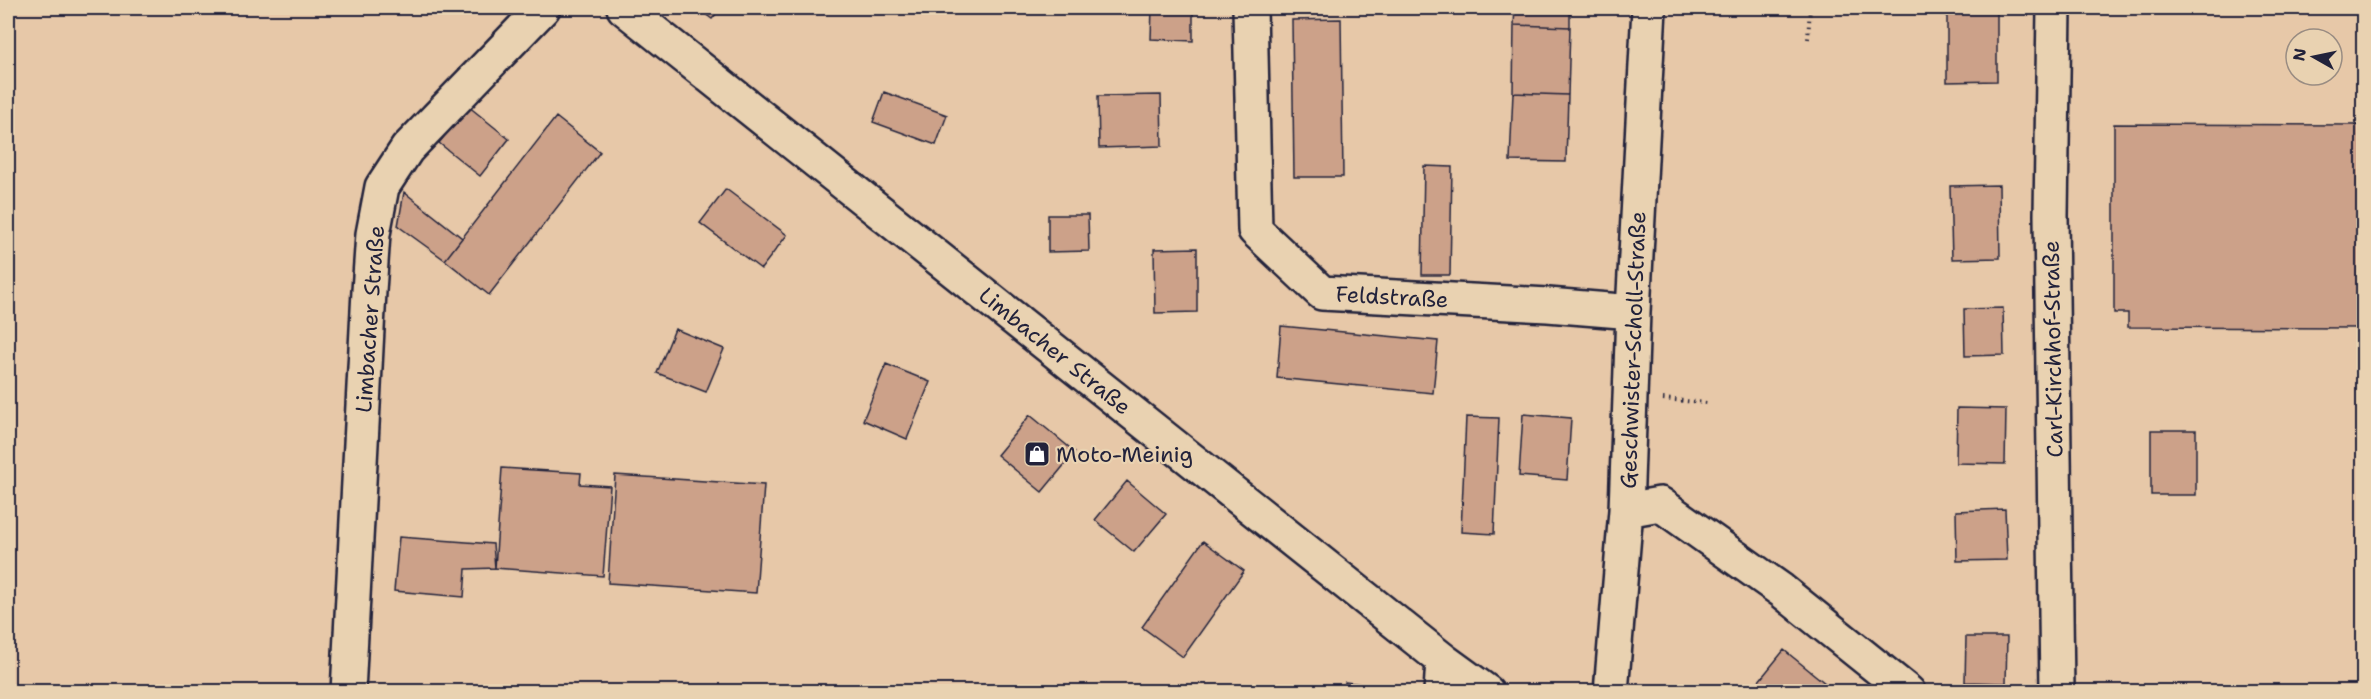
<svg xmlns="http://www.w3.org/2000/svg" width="2371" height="699" font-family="'Shantell Sans',sans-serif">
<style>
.building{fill:#cca189;stroke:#22223b;stroke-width:1.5}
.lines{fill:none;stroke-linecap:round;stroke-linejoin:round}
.minor-casing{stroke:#22223b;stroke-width:38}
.path{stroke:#22223b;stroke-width:4;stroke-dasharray:1.5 4.5;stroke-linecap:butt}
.minor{stroke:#e9d2b1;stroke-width:33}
.labels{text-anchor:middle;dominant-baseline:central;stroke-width:4.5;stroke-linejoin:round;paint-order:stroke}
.street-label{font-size:22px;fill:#22223b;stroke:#e9d2b1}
.poi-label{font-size:22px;fill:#22223b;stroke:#e9d2b1;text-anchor:start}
</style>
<rect width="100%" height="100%" fill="#e7c8a8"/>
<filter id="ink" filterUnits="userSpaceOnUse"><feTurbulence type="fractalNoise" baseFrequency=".0167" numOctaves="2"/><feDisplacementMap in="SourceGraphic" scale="12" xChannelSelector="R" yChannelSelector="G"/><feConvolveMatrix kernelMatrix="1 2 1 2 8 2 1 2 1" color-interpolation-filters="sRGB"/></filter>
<g filter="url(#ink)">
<path class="building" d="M697,8H721L712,19Z
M1152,8H1193V41L1151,39Z
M1515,8H1570V27L1514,25Z
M1947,8H1997V81L1947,82Z
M1341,19L1343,177H1294L1292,20Z
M1514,25L1570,27L1568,95L1513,93Z
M884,92L947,115L936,145L873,122Z
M1513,93L1568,95L1566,162L1510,161Z
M1161,95L1162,146L1099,148L1098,96Z
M468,106L509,139L480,176L439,143Z
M556,117L600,152L489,295L445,260Z
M2114,124L2364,125V328L2128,327V313H2114Z
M1424,166L1452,167L1450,275H1422Z
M1999,185L2000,258L1952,259L1950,186Z
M726,189L787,235L761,269L700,223Z
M404,192L462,238L445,260L398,226Z
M1048,215H1088L1089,251L1048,252Z
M1197,248V312L1155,313L1154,249Z
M2003,308L2004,355L1965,356L1964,309Z
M1281,326L1438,341L1433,393L1277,378Z
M675,329L724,349L706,392L657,373Z
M886,364L930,382L907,439L863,420Z
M1957,408L2006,409L2005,464L1956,463Z
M1523,414L1571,418L1567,480L1519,476Z
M1030,415L1075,452L1042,492L997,455Z
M1466,417L1499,418L1494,534L1461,532Z
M2151,430H2196V495H2151Z
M502,468L581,473L580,484L610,486L603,576L495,568Z
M615,475L764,485L756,593L608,583Z
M1127,481L1166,514L1134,552L1095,520Z
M2005,509L2007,560L1957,561L1956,511Z
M399,537L493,544L495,568L466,569L464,597L394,591Z
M1203,541L1244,571L1183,657L1142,627Z
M1966,637H2007L2006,683L1965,682Z
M1784,650L1836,692H1750Z
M1345,682L1395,688V692H1344Z"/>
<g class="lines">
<g class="minor-casing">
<path id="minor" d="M624,8L1443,660L1487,692
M1250,8L1255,230L1322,293L1548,305L1633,312
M2054,8L2051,215L2057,692
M1626,510L1660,504L1781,590L1908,692
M348,692L369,291L373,234L382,187L407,149L543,8
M1441,692L1443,660
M1611,692L1626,510L1633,312L1649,8"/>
</g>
<path class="path" d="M1808,39L1810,8
M1663,399L1707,403"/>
<use href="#minor" class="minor"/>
</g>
</g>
<defs>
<g id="shop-square" transform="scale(1.35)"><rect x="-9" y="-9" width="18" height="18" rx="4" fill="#22223b" stroke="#e9d2b1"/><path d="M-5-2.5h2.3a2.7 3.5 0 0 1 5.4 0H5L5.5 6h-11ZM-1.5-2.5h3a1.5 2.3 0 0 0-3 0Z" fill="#fff"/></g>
</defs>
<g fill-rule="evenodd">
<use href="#shop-square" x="1037" y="454"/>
</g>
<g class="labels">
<g class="street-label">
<text transform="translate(1392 297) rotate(3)">Feldstraße</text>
<text transform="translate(370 319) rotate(-86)">Limbacher Straße</text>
<text transform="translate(2053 349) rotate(-91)">Carl-Kirchhof-Straße</text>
<text transform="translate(1633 350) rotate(-88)">Geschwister-Scholl-Straße</text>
<text transform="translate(1055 351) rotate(39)">Limbacher Straße</text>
</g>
<g class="poi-label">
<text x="1056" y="454">Moto-Meinig</text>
</g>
</g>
<rect width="2371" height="699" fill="none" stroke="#e9d2b1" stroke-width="30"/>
<rect x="15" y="15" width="2341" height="669" fill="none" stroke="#22223b" stroke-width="2" filter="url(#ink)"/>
<g transform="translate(2314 57) rotate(279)"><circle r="28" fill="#e9d2b1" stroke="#998c82" stroke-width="1.5"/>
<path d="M0-4.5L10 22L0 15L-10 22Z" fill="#22223b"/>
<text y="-9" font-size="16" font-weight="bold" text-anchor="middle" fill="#22223b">N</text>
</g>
</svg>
